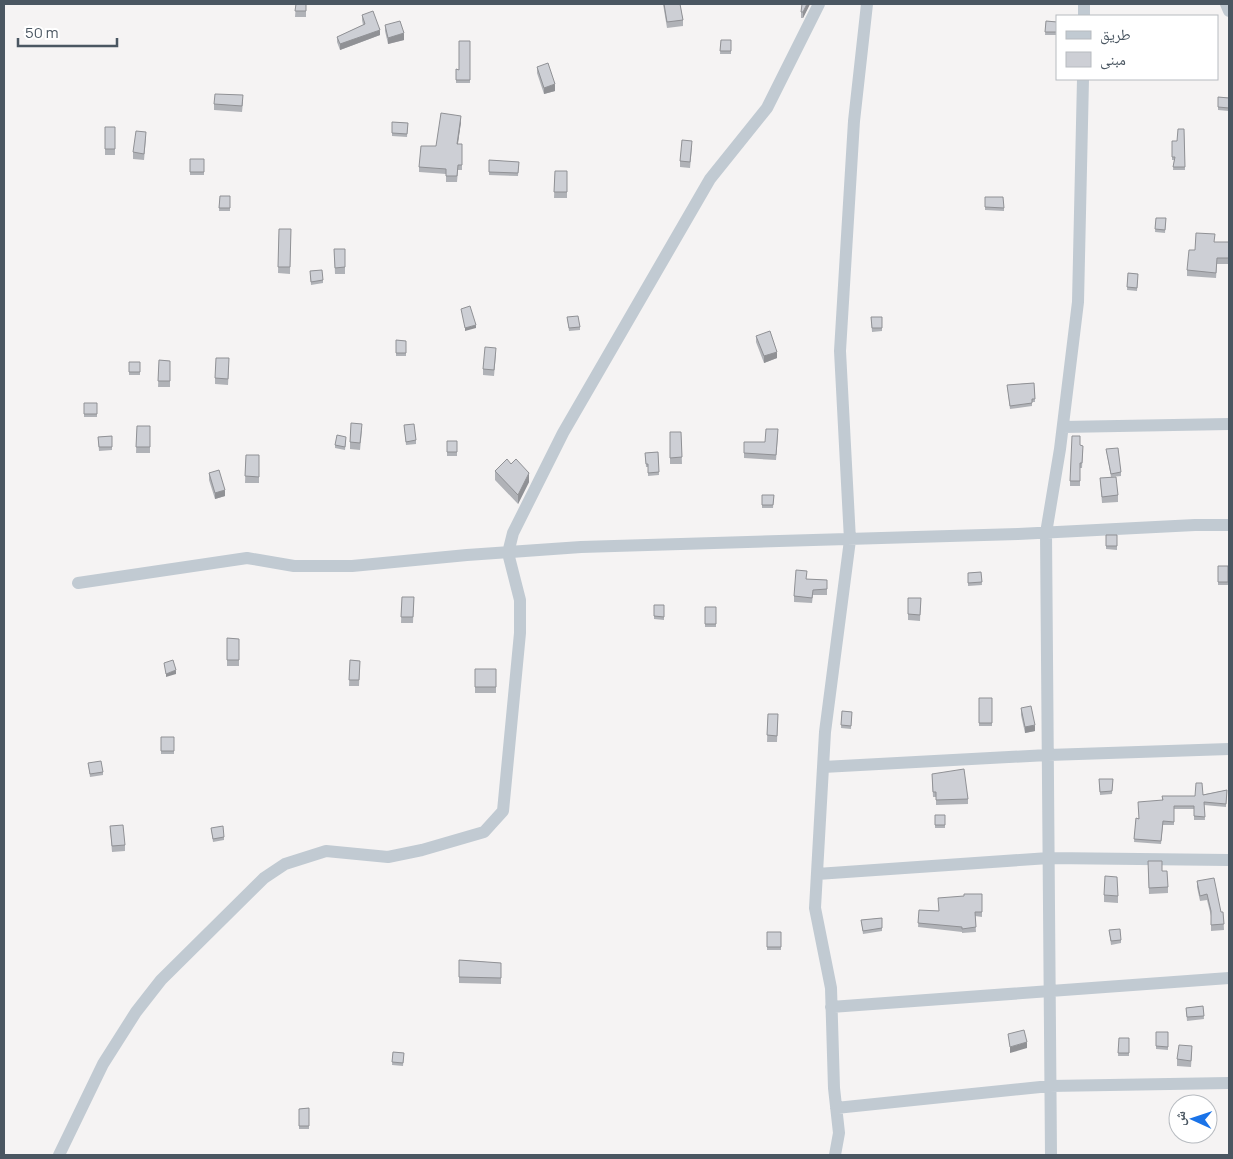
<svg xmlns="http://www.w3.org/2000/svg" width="1233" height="1159" font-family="Manrope,'Noto Naskh Arabic',sans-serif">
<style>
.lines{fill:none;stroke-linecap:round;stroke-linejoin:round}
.street{stroke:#c1cad2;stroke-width:12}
.wall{fill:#b0b2b7}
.shaded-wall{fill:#909195}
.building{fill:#cdcfd5;stroke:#909195}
</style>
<rect width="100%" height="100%" fill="#f5f3f3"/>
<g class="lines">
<path class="street" d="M1226,4L1229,11
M1084,16V4
M1063,427L1229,424
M78,583L247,558L294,566H352L467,555L581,547L1018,534L1195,525H1229
M823,767L1048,755L1229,749
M817,874L1049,858L1229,860
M831,1007L1229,978
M836,1108L1050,1086L1229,1083
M59,1155L103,1064L136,1012L161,980L264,878L285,864L326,851L388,857L422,850L484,832L503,811L520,633V600L508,553L513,533L563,433L710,179L767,108L819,4
M835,1155L839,1133L834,1088L831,988L815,908L825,732L850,540L840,351L854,121L867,4
M1051,1155L1046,533L1060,449L1078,302L1083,79"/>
</g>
<path class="wall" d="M296,4H306V17H295Z
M663,4H680L683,20V26L667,28Z
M810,4L803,18H801V12Z
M362,15L380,35L340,50L337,42V37L363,25L362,20Z
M1046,21L1057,22V35H1045Z
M385,25L404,40L388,44L385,31Z
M721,40H731V54H720Z
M470,41V83H456V69L459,70Z
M537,67L555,91L544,94L537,73Z
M1218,97L1229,98V111L1218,110Z
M243,102L242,112L214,110V104Z
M392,122L408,123L407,137L392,136Z
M461,122L458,144H462V170H458L457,182H446V174L419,172V167L436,146Z
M105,127H115V155H105Z
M1184,129L1185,170H1173L1174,160H1172V141H1177Z
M146,138L144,160L133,159V152Z
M692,147L690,168L680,167V161Z
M190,159H204V175H190Z
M489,160L519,162L518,176L489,175Z
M555,171H567V198H554Z
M220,196H230V211H219Z
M985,197L1004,208V211L985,210Z
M1156,218H1166L1165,233L1155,232Z
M279,229H291L290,274L278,273Z
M1215,242H1229V264H1217L1216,278L1187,276V270L1195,250Z
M334,249H345V274H335Z
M310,271L323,280V283L311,285Z
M1128,273L1138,274L1137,291L1127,290Z
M567,317L580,327V330L569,331Z
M871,317H882V331L872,332Z
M756,336L777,358L764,363L756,342Z
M396,340L406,341V356H396Z
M496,354L494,376L483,375V369Z
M159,360L170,361V387H158Z
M129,362H140V375H129Z
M229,365L228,385L215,384V378Z
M1034,383L1035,402H1032V406L1010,409L1007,385Z
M84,403H97V417H84Z
M404,425L416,440V444L406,445Z
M137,426H150V453H136Z
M362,430L360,450L350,449V442Z
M670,432H681L682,464H670Z
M778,435L776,460L744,458V442H765Z
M112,436V450L99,451L98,437Z
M346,440L345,450L335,448V445Z
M447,441H457V456H447Z
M1080,445L1083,451L1082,468H1080V486H1070V481Z
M1106,449L1121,472V476L1111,477Z
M658,452L659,475L648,476V467H646L645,453Z
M246,455H259V483H245Z
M511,464L529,482L518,504L495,480V471Z
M209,473L225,496L215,499L209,480Z
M1100,478L1118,495V502L1102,503Z
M762,495H774L773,508H762Z
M1106,535H1117V550L1106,549Z
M1218,566H1228V585H1218Z
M981,572L982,585L968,586V573Z
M806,579L827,580V595H813L812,603L794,602V596Z
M402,597H414L413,623H401Z
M908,598H921L920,621L908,620Z
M654,605H664V620L654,619Z
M705,607H716V627H705Z
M227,638L239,639V666H227Z
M350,660L360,661L359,686H349Z
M475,669H496V693H475Z
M979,698H992V726H979Z
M1021,708L1035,731L1025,733L1021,715Z
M842,711L852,712L851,729L841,728Z
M768,714H778L777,742H767Z
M161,737H174V754H161Z
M88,763L103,772V775L90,777Z
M932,774L968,799V804L936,805V797H933Z
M1099,779H1113L1112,794L1100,795Z
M1227,790L1226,807L1204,805L1205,820H1194V809H1174V825H1163L1161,844L1134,842L1136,818L1138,819L1162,801V796H1195Z
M935,815H945V828H935Z
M110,826L125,845V851L112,852Z
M211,828L224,837V840L213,842Z
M1148,868L1162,871L1168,887V893L1149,894Z
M1197,881L1221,912H1223L1224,930L1211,931V916L1207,900L1200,901L1197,887Z
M982,894V917L975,916L976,932L962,933V932L918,927L919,910L939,911L964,896Z
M1104,895L1118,896V903L1104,902Z
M882,918V931L863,934L861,920Z
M1109,930L1121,940V943L1111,945Z
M767,932H781V950H767Z
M459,960L501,963V984L459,983Z
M1203,1006L1204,1019L1187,1021L1186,1008Z
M1156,1032H1168V1050L1156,1049Z
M1119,1038H1129V1056H1118Z
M393,1052L404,1053L403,1066L392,1065Z
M1192,1052L1191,1067L1177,1066V1059Z
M309,1108V1129H299V1109Z"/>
<path class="shaded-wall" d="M807,4H810L803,18V12Z
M380,30V35L340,50V44Z
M404,33V40L388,44V38Z
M555,84V91L544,94V88Z
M461,116V122L457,149V144Z
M476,325V328L465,331V328Z
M777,352V358L764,363V356Z
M529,473V482L518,504V495Z
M225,490V496L215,499V493Z
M176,670V674L166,677V674Z
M1035,725V731L1025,733V727Z
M1027,1042V1048L1010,1053V1047Z"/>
<path class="building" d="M296,4H306V11H295Z
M664,4H680L683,20L667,22Z
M802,4H807L803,12H801Z
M373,11L380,30L340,44L337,37L365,24L362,15Z
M400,21L404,33L388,38L385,25Z
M1046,21L1057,22V32H1045Z
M721,40H731V51H720Z
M459,41H470V80H456V69L459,70Z
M548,63L555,84L544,88L537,67Z
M215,94L243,95L242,106L214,104Z
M1218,97L1229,98V108L1218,107Z
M441,113L461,116L457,144H462V165H458L457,176H446V169L419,167L421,146H436Z
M392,122L408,123L407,134L392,133Z
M105,127H115V149H105Z
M1178,129H1184L1185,167H1173L1175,157H1172V141H1177Z
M136,131L146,132L144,154L133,152Z
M682,140L692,141L690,162L680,161Z
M190,159H204V172H190Z
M489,160L519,162L518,173L489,172Z
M555,171H567V192H554Z
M220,196H230V208H219Z
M985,197H1003L1004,208L985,207Z
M1156,218H1166L1165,230L1155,229Z
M279,229H291L290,267H278Z
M1196,233L1215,234L1214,242H1229V258H1217L1216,273L1187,270L1189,250H1195Z
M334,249H345V267L335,268Z
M322,270L323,280L311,282L310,271Z
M1128,273L1138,274L1137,288L1127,287Z
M470,306L476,325L465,328L461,309Z
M578,316L580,327L569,328L567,317Z
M871,317H882V328H872Z
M770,331L777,352L764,356L756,336Z
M396,340L406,341V353H396Z
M485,347L496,348L494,370L483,369Z
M216,358H229L228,379L215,378Z
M159,360L170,361V381H158Z
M129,362H140V372H129Z
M1034,383L1035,399H1032V403L1010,406L1007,385Z
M84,403H97V414H84Z
M351,423L362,424L360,443L350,442Z
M414,424L416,440L406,442L404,425Z
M137,426H150V447H136Z
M766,429H778L776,455L744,453V442H765Z
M670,432H681L682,457L670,458Z
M337,435L346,437L345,447L335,445Z
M112,436V447H99L98,437Z
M1072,436H1080V445L1083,446L1082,463H1080V481H1070Z
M447,441H457V452H447Z
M1118,448L1121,472L1111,474L1106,449Z
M658,452L659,472L648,473V464H646L645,453Z
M246,455H259V477L245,476Z
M507,459L511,464L516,459L529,473L518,495L495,471Z
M219,470L225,490L215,493L209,473Z
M1116,477L1118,495L1102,497L1100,478Z
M762,495H774L773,505H762Z
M1106,535H1117V546H1106Z
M1218,566H1228V582H1218Z
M796,570L807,571L806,579L827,580V589L813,590L812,598L794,596Z
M981,572L982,582L968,583V573Z
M402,597H414L413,617H401Z
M908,598H921L920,615L908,614Z
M654,605H664V617L654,616Z
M705,607H716V624H705Z
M227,638L239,639V660H227Z
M173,660L176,670L166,674L164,663Z
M350,660L360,661L359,680H349Z
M475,669H496V687H475Z
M979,698H992V723H979Z
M1031,706L1035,725L1025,727L1021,708Z
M842,711L852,712L851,726L841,725Z
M768,714H778L777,736L767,735Z
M161,737H174V751H161Z
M101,761L103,772L90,774L88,763Z
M964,769L968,799L936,800V792H933L932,774Z
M1099,779H1113L1112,791L1100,792Z
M1196,783H1202L1203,795L1227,790L1226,804L1204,802L1205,817L1194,816V806H1174V822L1163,821L1161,841L1134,839L1136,818L1139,819L1138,802L1163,800L1162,796H1195Z
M935,815H945V825H935Z
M123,825L125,845L112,846L110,826Z
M223,826L224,837L213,839L211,828Z
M1148,861H1162V871H1167L1168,887L1149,888Z
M1105,876L1117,877L1118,896L1104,895Z
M1214,878L1221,912H1223L1224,924L1211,925V911L1207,894L1200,896L1197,881Z
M964,894H982V912H975L976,927L962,929V927L918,923L919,910L939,911L938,898L964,896Z
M882,918V928L863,931L861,920Z
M1120,929L1121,940L1111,941L1109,930Z
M767,932H781V947H767Z
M459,960L501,963V978L459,977Z
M1203,1006L1204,1016L1187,1017L1186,1008Z
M1024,1030L1027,1042L1010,1047L1008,1034Z
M1156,1032H1168V1047L1156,1046Z
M1119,1038H1129V1053H1118Z
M1179,1045L1192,1046L1191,1061L1177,1059Z
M393,1052L404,1053L403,1063L392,1062Z
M309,1108V1126H299V1109Z"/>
<rect width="1233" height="1159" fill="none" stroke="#4a5661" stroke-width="10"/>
<rect x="1056" y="15" width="162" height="65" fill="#ffffff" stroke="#b7bbc0"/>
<rect x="1066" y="31" width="25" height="8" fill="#c1cad2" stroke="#b7bbc0"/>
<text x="1100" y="40" font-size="15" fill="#4a5661">طريق</text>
<rect x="1066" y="52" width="25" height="15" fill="#cdcfd5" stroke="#b7bbc0"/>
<text x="1100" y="65" font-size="15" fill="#4a5661">مبنى</text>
<g transform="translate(1193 1119) rotate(273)"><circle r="24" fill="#ffffff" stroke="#b7bbc0"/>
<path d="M0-4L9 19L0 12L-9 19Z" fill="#1a73e8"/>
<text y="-8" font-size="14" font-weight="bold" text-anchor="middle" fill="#4a5661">ش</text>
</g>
<path d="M18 38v8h99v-8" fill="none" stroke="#4a5661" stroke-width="2.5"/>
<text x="25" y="38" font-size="15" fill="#4a5661" stroke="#ffffff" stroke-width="4" paint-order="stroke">50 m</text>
</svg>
